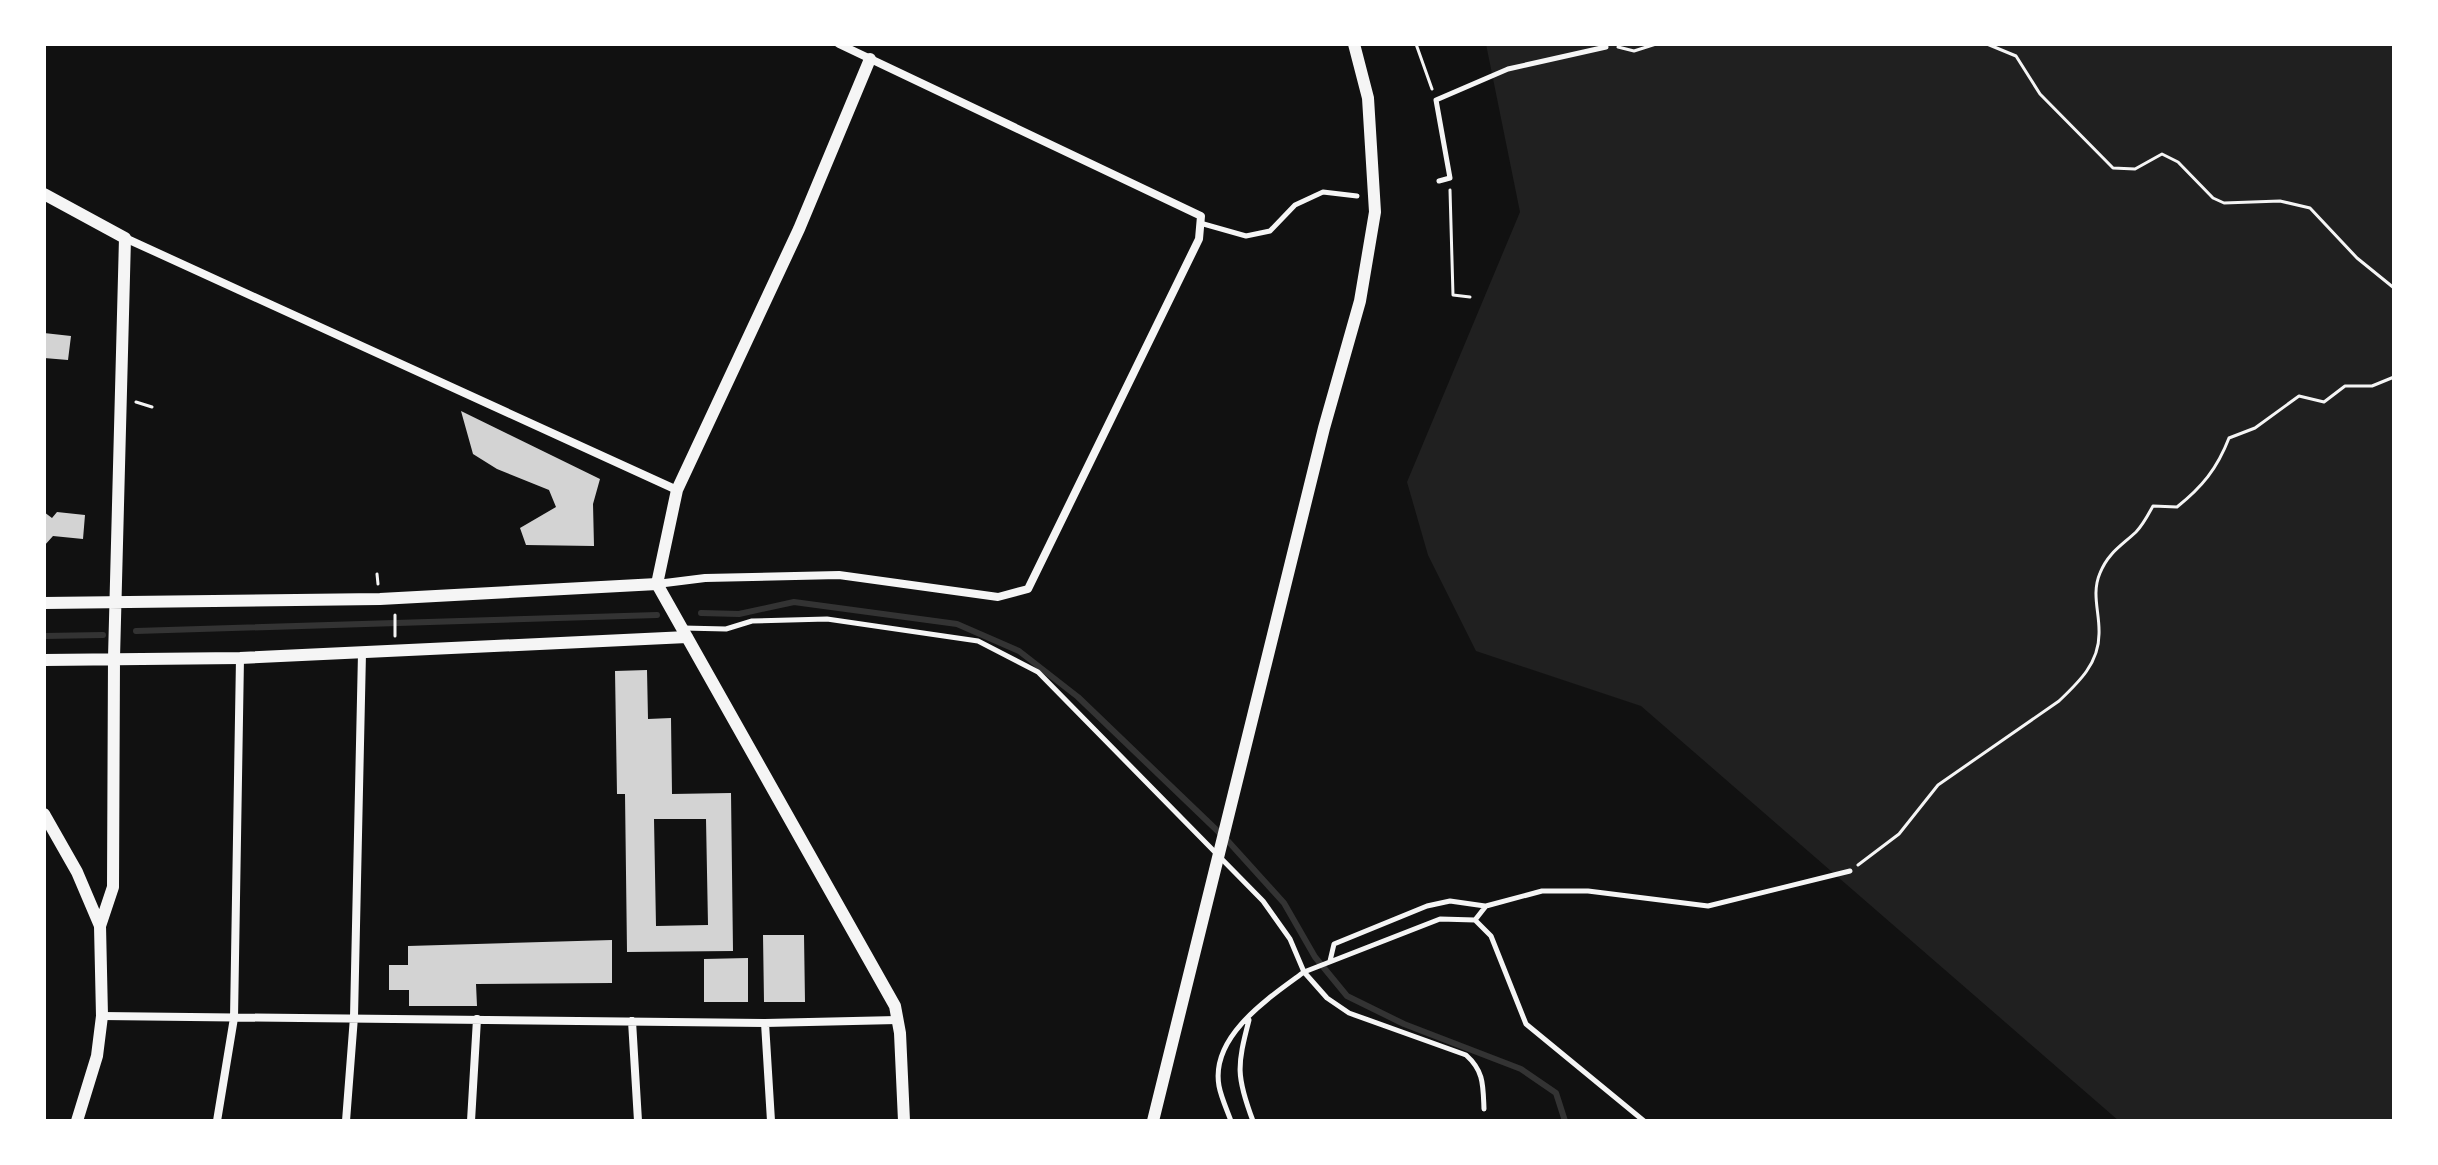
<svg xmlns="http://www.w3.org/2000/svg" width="2438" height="1165" font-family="Signika,sans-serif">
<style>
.green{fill:#202020}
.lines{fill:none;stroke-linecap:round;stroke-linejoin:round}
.stream{stroke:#333;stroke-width:6}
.building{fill:#d3d3d3;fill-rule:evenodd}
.path{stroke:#f5f5f5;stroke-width:3}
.service{stroke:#f5f5f5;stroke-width:5}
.minor{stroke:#f5f5f5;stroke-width:8}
.tertiary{stroke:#f5f5f5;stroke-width:12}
</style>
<rect width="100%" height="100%" fill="#111"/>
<path class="green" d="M1486,44H2394V1121H2119L1641,706L1476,651L1428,555L1407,482L1520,212Z"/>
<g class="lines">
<path class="stream" d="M701,613L739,614L794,602L957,624L1019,651L1078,697L1227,840L1284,903L1315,957L1347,996L1404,1024L1521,1069L1556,1093L1565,1121
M136,631L657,615
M44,636L103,635"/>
</g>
<path class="building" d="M44,333L71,336L68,360L44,358Z
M461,411L600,479L593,504L594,546L526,545L520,528L556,507L549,490L497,469L473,454Z
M44,512L52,518L57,512L85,515L83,539L53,536L44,546Z
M647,670L648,719L671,718L672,794L731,793L733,951L627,952L625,794H617L615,671ZM654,819H706L708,925L656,926Z
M763,935H804L805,1002H764Z
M612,940V983L476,984L477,1006H409V990H389V965H408V946Z
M748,958V1002H704V959Z"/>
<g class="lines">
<path class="path" d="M1416,44L1432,89
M1987,44L2016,56L2040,94L2113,168L2135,169L2162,154L2178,162L2213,198L2224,203L2280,201L2310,208L2357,258L2394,288
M1618,47L1634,51L1656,44
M1450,190L1453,295L1470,297
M136,402L152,407
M377,574L378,584
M395,615V636
M1858,865L1899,834L1938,785L2059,701C2079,682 2099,663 2099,634C2100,613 2091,594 2100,573C2108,553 2121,546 2136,532C2143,525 2148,515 2153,506L2177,507C2202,487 2217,469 2229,438L2255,428L2299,396L2324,402L2345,386H2372L2394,377"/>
<path class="service" d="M1439,181L1450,178L1436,100L1508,69L1606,47
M1200,223L1246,236L1270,231L1295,205L1323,192L1357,196
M683,628L726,629L752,621L827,619L978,641L1038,672L1263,901L1290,939L1304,972L1440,919L1475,920L1486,906L1542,891H1588L1708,906L1850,871
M1475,920L1491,936L1526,1024L1644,1121
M1330,961L1334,944L1427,906L1450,901L1485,906
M1249,1020C1237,1066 1236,1076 1253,1121
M1231,1121C1227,1110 1221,1097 1219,1086C1210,1036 1270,997 1304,972L1327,998L1349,1013L1466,1055C1484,1071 1483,1085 1484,1109"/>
<path class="minor" d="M125,238L677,490
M657,584L705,578L839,575L998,597L1028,589L1199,239L1201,216L839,44
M102,1016L765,1023L897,1020
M632,1021L638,1121
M765,1023L771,1121
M217,1121L234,1018L240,658
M346,1121L354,1017L362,653
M471,1121L477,1019"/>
<path class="tertiary" d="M870,59L799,229L677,490L657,584L895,1006L900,1033L904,1121
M44,194L125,238L114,658L113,887L100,926
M44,603L380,599L657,584
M44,660L240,658L687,637
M44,814L77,872L100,926L102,1016L97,1056L77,1121
M1153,1121L1324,428L1360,301L1375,212L1368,98L1354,44"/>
</g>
<rect width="2438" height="1165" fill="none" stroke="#ffffff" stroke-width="92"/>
</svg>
